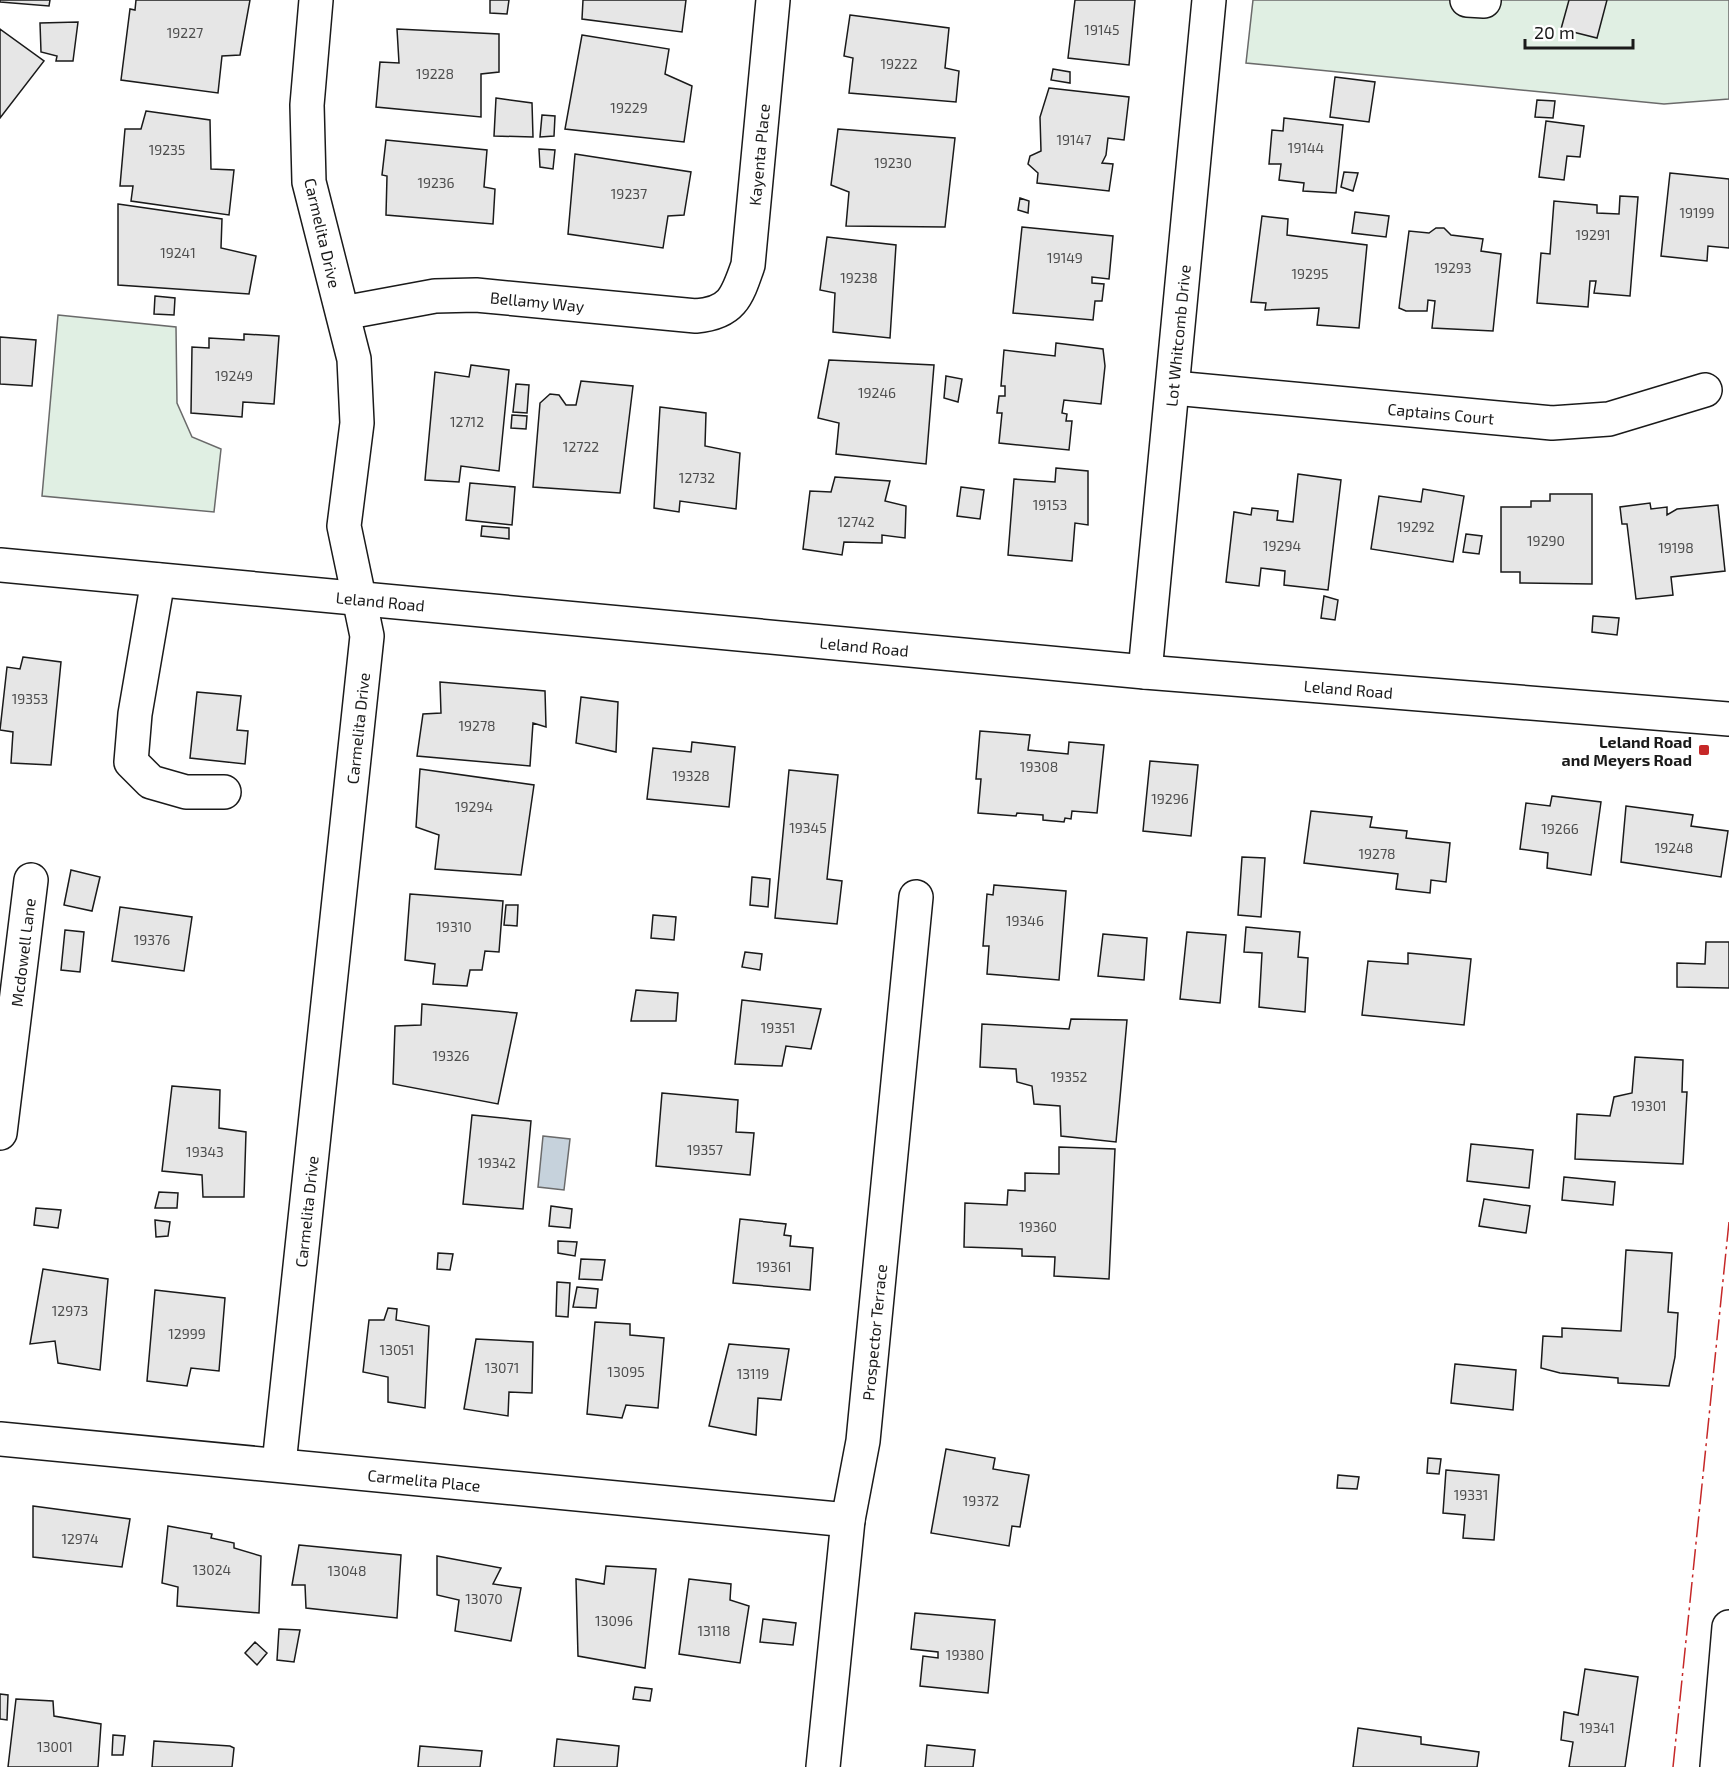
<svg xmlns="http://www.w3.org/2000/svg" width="1729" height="1767" font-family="'Exo 2',sans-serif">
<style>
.green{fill:#e0efe3;stroke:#6a6a6a;stroke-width:1.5}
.water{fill:#c6d2dc;stroke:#6a6a6a;stroke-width:1.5}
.building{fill:#e6e6e6;stroke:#1a1a1a;stroke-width:1.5}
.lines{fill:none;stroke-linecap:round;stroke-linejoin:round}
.minor-casing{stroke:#1a1a1a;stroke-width:36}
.major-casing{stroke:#1a1a1a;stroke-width:36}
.minor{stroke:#fff;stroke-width:33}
.major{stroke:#fff;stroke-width:33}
.power{stroke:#c62828;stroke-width:1.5;stroke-dasharray:21 4.5 3 4.5;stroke-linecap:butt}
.poi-dot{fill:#c62828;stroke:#fff;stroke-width:2}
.labels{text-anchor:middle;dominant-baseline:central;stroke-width:4.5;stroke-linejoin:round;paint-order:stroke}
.number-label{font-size:14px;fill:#4d4d4d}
.street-label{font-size:16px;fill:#1a1a1a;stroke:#fff}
.poi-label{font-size:16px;font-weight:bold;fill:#1a1a1a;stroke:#fff;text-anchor:end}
</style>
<rect width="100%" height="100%" fill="#fff"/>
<path class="green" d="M1253,0H1729V99L1664,104L1246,63Z
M58,315L176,327L177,403L192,437L221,449L214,512L42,496Z"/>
<path class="water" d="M543,1136L570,1139L564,1190L538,1187Z"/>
<path class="building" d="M0,0H50L49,6L0,2Z
M136,0H250L240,55L222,56L218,93L121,80L130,9L135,10Z
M490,0H509L507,14L490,13Z
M583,0H686L682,32L582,19Z
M1075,0H1135L1129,65L1068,58Z
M1569,0H1607L1597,38L1561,29Z
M850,15L949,28L945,68L959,71L956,102L849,93L853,58L844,56Z
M78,22L73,61H56L57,56L41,52L40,23Z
M0,29L44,61L0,118Z
M397,29L499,34V72L481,74V117L376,107L380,62L399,63Z
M582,35L669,49L665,74L692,86L684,142L565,129Z
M1053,69L1070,72V83L1051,80Z
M1335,77L1375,82L1369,122L1330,117Z
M1049,88L1129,97L1124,140L1108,138L1106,155L1102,163L1113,164L1109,191L1037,183L1038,173L1028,164L1030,156L1041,151L1040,117Z
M496,98L532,103L533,137L494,136Z
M1537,100L1555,101L1553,118L1535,117Z
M146,111L210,120L211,169L234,170L229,215L131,201L133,186H120L125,129H141Z
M542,115L555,116L554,136L540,137Z
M1284,118L1343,125L1336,193L1303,191L1304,183L1279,180L1281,164H1269L1272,130L1283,131Z
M1546,121L1584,126L1580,157L1567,156L1564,180L1539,177Z
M838,129L955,138L945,227L846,226L849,192L831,185Z
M386,140L487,150L484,187L495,189L493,224L386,215L387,176L382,175Z
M539,149L555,150L553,169L540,167Z
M575,154L691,172L684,215L668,216L663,248L568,234Z
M1344,172L1358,173L1353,191L1341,187Z
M1670,173L1729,179V248L1708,246L1707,261L1661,256Z
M1620,196L1638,197L1630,296L1594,293L1596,281H1590L1588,307L1537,303L1541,253L1550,254L1554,201L1597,205V213L1619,214Z
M1020,198L1029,201L1028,213L1018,210Z
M118,204L222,219L221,248L256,256L249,294L118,285Z
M1355,212L1389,216L1386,237L1352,233Z
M1262,216L1288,219L1287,235L1367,245L1359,328L1317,325L1319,308L1265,310L1266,303L1251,302Z
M1022,227L1113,236L1109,279L1092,277V283L1104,284L1102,301H1095L1093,320L1013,313Z
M1436,228H1444L1451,235L1483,239L1481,251L1501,254L1493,331L1432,328L1435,301L1428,300L1427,311H1406L1399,308L1409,231L1429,233Z
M827,237L896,245L890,338L833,332L835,293L820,290Z
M155,296L175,298L174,315L154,314Z
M244,334L279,336L274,404L243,402L242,417L191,413L192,347L209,348V338L244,340Z
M0,337L36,340L32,386L0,384Z
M1056,343L1103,349L1105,366L1101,404L1064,400L1062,413L1067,414L1066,421H1072L1069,450L999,443L1002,413H997L999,396H1005V386H1001L1004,350L1055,356Z
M829,360L934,365L926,464L836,454L839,423L818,418Z
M471,365L509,370L499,471L461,466L459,482L425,480L435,372L469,377Z
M946,376L962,379L958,402L944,398Z
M581,381L633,386L620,493L533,487L540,403L550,394L559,395L566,405H576Z
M516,384L529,385L527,413L513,412Z
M660,407L706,413L705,446L740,453L736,509L680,501L679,512L654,508Z
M512,415L527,416L526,429L511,428Z
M1056,468L1088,471V525L1075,523L1072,561L1008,555L1014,479L1055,482Z
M1298,474L1341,480L1328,590L1284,585L1285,571L1261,568L1259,586L1226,582L1234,512L1251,515L1252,508L1278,511L1277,520L1293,522Z
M835,477L890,481L885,501L906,506L905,538L882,535V543L844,542L842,555L803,549L810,491L831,492Z
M470,483L515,487L512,525L466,520Z
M961,487L984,490L980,519L957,516Z
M1423,489L1464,496L1453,562L1371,549L1379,496L1421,502Z
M1550,494H1592V584L1520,583V572H1501V507H1531V501H1550Z
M1650,503L1651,509L1667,507V515L1677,509L1718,505L1725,571L1671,577L1673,595L1636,599L1627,524H1622L1620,507Z
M482,526L509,528V539L481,536Z
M1466,534L1482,536L1479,554L1463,552Z
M1324,596L1338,600L1335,620L1321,618Z
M1593,616L1619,618L1617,635L1592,632Z
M23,657L61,662L51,765L11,763L13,732L0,730L7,667L20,669Z
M440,682L545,691L546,727L533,723L530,766L417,756L423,714L441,713Z
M197,692L241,696L237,730L248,731L245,764L190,758Z
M581,697L618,702L616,752L576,743Z
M980,731L1030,735L1028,750L1068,754L1069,742L1104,745L1097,813L1072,811L1071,819L1065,818L1064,822L1043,820V815L1017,813L1016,816L978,813L981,779H976Z
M692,742L735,747L729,807L647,799L653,748L691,752Z
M1150,761L1198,765L1191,836L1143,831Z
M420,769L534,785L521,875L435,869L439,835L416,827Z
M789,770L838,775L827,879L842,881L837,924L775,918Z
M1552,796L1601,802L1591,875L1547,868L1548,853L1520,849L1526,803L1550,806Z
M1626,806L1693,815L1691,826L1728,831L1721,877L1621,862Z
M1311,811L1372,817L1370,827L1407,831L1406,838L1450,843L1446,882L1431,880L1430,893L1396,889L1398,874L1304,863Z
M1242,857L1265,858L1261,917L1238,915Z
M71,870L100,877L92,911L64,905Z
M752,877L770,879L768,907L750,905Z
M994,885L1066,891L1059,980L987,974L989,946H983L987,894L993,895Z
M410,894L503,901L499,952L485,951L482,970H470L467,986L433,984L435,964L405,960Z
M506,905H518L517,926L504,925Z
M120,907L192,917L184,971L112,961Z
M653,915L676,917L674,940L651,938Z
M1246,927L1300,932L1298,957L1308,958L1305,1012L1259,1007L1262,953L1244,952Z
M65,930L84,932L80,972L61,970Z
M1187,932L1226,935L1220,1003L1180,999Z
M1103,934L1147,938L1144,980L1098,976Z
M1706,942H1729V988L1677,987V963L1705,964Z
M745,952L762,954L760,970L742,967Z
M1408,953L1471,959L1464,1025L1362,1015L1368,961L1408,964Z
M636,990L678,993L676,1021H631Z
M742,1000L821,1009L811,1049L786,1046L782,1066L735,1064Z
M422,1004L517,1013L498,1104L393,1084L395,1026L421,1025Z
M1071,1019L1127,1020L1116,1142L1061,1136L1060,1106L1034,1104L1032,1086L1017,1082L1016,1069L980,1067L982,1024L1069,1029Z
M1635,1057L1683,1060L1682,1092H1687L1683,1164L1575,1159L1577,1114L1610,1116L1614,1097L1632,1093Z
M172,1086L220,1090L219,1128L246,1132L244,1197H203L202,1175L162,1171Z
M662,1093L738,1100L736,1132L754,1133L750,1175L656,1166Z
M472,1115L531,1121L523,1209L463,1204Z
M1471,1144L1533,1150L1529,1188L1467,1181Z
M1059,1147L1115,1149L1109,1279L1054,1276L1055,1257L1022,1256V1249L964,1247L965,1203L1007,1205L1008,1190L1025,1191V1173L1059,1174Z
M1564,1177L1615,1182L1613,1205L1562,1200Z
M159,1192L178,1193L177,1208H155Z
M1484,1199L1530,1206L1526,1233L1479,1226Z
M551,1206L572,1209L570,1228L549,1226Z
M36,1208L61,1210L58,1228L34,1225Z
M740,1219L786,1224L784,1235L791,1236L790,1246L813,1248L810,1290L733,1283Z
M155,1220L170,1222L168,1236L156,1237Z
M558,1241L577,1242L575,1256L558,1253Z
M1626,1250L1672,1253L1668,1312L1678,1313L1675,1357L1669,1386L1618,1383V1378L1560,1373L1541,1368L1543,1336L1562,1337V1328L1621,1331Z
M438,1253L453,1254L450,1270L437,1269Z
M581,1259L605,1260L602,1280L579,1279Z
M43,1269L108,1279L100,1370L58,1363L55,1341L30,1344Z
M557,1282L570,1283L568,1317L556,1316Z
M577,1287L598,1289L596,1308L573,1307Z
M155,1290L225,1298L219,1371L191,1368L187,1386L147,1381Z
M388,1308L397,1309L396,1320L429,1326L425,1408L388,1402V1377L363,1372L369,1320H384Z
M595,1322L630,1324V1335L664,1338L658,1408L626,1405L622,1418L587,1414Z
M476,1339L533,1342L532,1393L509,1392L508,1416L464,1409Z
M729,1344L789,1349L781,1400L758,1398L756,1435L709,1426Z
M1455,1364L1516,1370L1513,1410L1451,1403Z
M946,1449L995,1458L993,1469L1029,1475L1020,1527L1012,1526L1009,1546L931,1533Z
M1428,1458L1441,1459L1439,1474L1427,1473Z
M1446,1470L1499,1475L1494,1540L1463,1538L1465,1515L1443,1513Z
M1338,1475L1359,1477L1357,1489L1337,1488Z
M33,1506L130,1519L122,1567L33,1557Z
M168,1526L212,1534L211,1538L234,1543V1548L261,1556L259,1613L177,1606L178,1587L162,1583Z
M299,1545L401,1555L397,1618L306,1608L305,1585H292Z
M437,1556L501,1568L493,1584L521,1588L511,1641L455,1631L459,1600L437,1595Z
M606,1566L656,1569L645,1668L578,1656L576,1579L604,1584Z
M689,1579L731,1584L730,1600L749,1606L740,1663L679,1654Z
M915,1613L995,1620L988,1693L920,1686L923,1656L938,1658V1652L911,1649Z
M763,1619L796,1623L793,1645L760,1642Z
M279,1629L300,1630L294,1662L277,1660Z
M255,1642L267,1653L257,1665L245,1653Z
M1585,1669L1638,1677L1625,1767H1569L1573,1742L1561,1740L1564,1712L1578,1715Z
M635,1687L652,1689L650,1701L633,1699Z
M0,1694L8,1695L7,1720L0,1719Z
M16,1699L53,1701L54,1716L101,1724L98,1767H8Z
M1358,1728L1421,1737V1744L1479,1752L1477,1767H1353Z
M113,1735L125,1736L123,1755H112Z
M557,1739L619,1746L617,1767H554Z
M154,1741L230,1746L234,1748L232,1767H152Z
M927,1745L975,1750L973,1767H925Z
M420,1746L482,1751L480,1767H418Z"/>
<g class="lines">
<g class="minor-casing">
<g id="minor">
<path d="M1467,0L1484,1"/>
<path id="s1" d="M343,313L435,296L476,295L696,316C732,313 737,297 748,265L773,0"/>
<path id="s2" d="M1174,388L1552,423L1609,419L1705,390"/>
<path id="s3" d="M0,565L1145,672L1729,719"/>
<path d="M158,580L135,714L131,762L151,782L186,792H224"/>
<path id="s4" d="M1145,672L1209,0"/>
<path id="s5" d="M0,1133L31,880"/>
<path id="s6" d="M0,1439L848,1520"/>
<path id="s7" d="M279,1464L367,636L344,526L357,423L354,359L309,182L307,105L316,0"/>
<path id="s8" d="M823,1767L848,1520L863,1441L916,897"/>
</g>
</g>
<g class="major-casing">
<path id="major" d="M1717,1767L1729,1627"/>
</g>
<use href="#minor" class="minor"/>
<use href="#major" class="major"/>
<path class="power" d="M1673,1767L1729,1222"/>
</g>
<rect class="poi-dot" x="1698" y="744" width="12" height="12" rx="3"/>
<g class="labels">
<g class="number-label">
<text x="1102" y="29">19145</text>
<text x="185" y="32">19227</text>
<text x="899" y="63">19222</text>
<text x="435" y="73">19228</text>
<text x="629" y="107">19229</text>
<text x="1074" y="139">19147</text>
<text x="1306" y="147">19144</text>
<text x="167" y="149">19235</text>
<text x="893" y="162">19230</text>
<text x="436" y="182">19236</text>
<text x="629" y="193">19237</text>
<text x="1697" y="212">19199</text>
<text x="1593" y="234">19291</text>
<text x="178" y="252">19241</text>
<text x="1065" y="257">19149</text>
<text x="1453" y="267">19293</text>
<text x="1310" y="273">19295</text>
<text x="859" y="277">19238</text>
<text x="234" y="375">19249</text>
<text x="877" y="392">19246</text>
<text x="467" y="421">12712</text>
<text x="581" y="446">12722</text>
<text x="697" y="477">12732</text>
<text x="1050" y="504">19153</text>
<text x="856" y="521">12742</text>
<text x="1416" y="526">19292</text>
<text x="1546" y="540">19290</text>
<text x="1282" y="545">19294</text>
<text x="1676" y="547">19198</text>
<text x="30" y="698">19353</text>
<text x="477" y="725">19278</text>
<text x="1039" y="766">19308</text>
<text x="691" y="775">19328</text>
<text x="1170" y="798">19296</text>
<text x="474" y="806">19294</text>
<text x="808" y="827">19345</text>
<text x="1560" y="828">19266</text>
<text x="1674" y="847">19248</text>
<text x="1377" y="853">19278</text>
<text x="1025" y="920">19346</text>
<text x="454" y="926">19310</text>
<text x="152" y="939">19376</text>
<text x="778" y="1027">19351</text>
<text x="451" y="1055">19326</text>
<text x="1069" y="1076">19352</text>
<text x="1649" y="1105">19301</text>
<text x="705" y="1149">19357</text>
<text x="205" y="1151">19343</text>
<text x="497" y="1162">19342</text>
<text x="1038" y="1226">19360</text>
<text x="774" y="1266">19361</text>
<text x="70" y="1310">12973</text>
<text x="187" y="1333">12999</text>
<text x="397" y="1349">13051</text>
<text x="502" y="1367">13071</text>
<text x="626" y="1371">13095</text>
<text x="753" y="1373">13119</text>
<text x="1471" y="1494">19331</text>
<text x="981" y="1500">19372</text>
<text x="80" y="1538">12974</text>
<text x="212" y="1569">13024</text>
<text x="347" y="1570">13048</text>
<text x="484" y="1598">13070</text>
<text x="614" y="1620">13096</text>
<text x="714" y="1630">13118</text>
<text x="965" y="1654">19380</text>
<text x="1597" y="1727">19341</text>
<text x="55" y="1746">13001</text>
</g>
<g class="street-label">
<text stroke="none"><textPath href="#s1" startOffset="546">Kayenta Place</textPath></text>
<text transform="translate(323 233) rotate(77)">Carmelita Drive</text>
<text stroke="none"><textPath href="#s1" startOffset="196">Bellamy Way</textPath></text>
<text stroke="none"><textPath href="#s4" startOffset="338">Lot Whitcomb Drive</textPath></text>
<text stroke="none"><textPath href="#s2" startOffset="268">Captains Court</textPath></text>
<text stroke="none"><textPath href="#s3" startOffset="382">Leland Road</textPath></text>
<text stroke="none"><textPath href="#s3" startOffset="868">Leland Road</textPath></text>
<text stroke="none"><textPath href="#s3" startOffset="1354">Leland Road</textPath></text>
<text stroke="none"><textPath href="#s7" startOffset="740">Carmelita Drive</textPath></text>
<text stroke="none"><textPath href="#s5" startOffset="182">Mcdowell Lane</textPath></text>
<text stroke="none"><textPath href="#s7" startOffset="254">Carmelita Drive</textPath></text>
<text stroke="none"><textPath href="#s8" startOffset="438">Prospector Terrace</textPath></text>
<text stroke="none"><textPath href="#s6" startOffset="426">Carmelita Place</textPath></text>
</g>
<g class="poi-label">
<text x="1692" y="741">Leland Road<tspan x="1692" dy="18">and Meyers Road</tspan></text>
</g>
</g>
<path d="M1525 39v9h108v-9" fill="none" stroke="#1a1a1a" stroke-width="3"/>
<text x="1534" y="39" font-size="18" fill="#1a1a1a" stroke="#ffffff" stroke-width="4.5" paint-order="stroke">20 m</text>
</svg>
